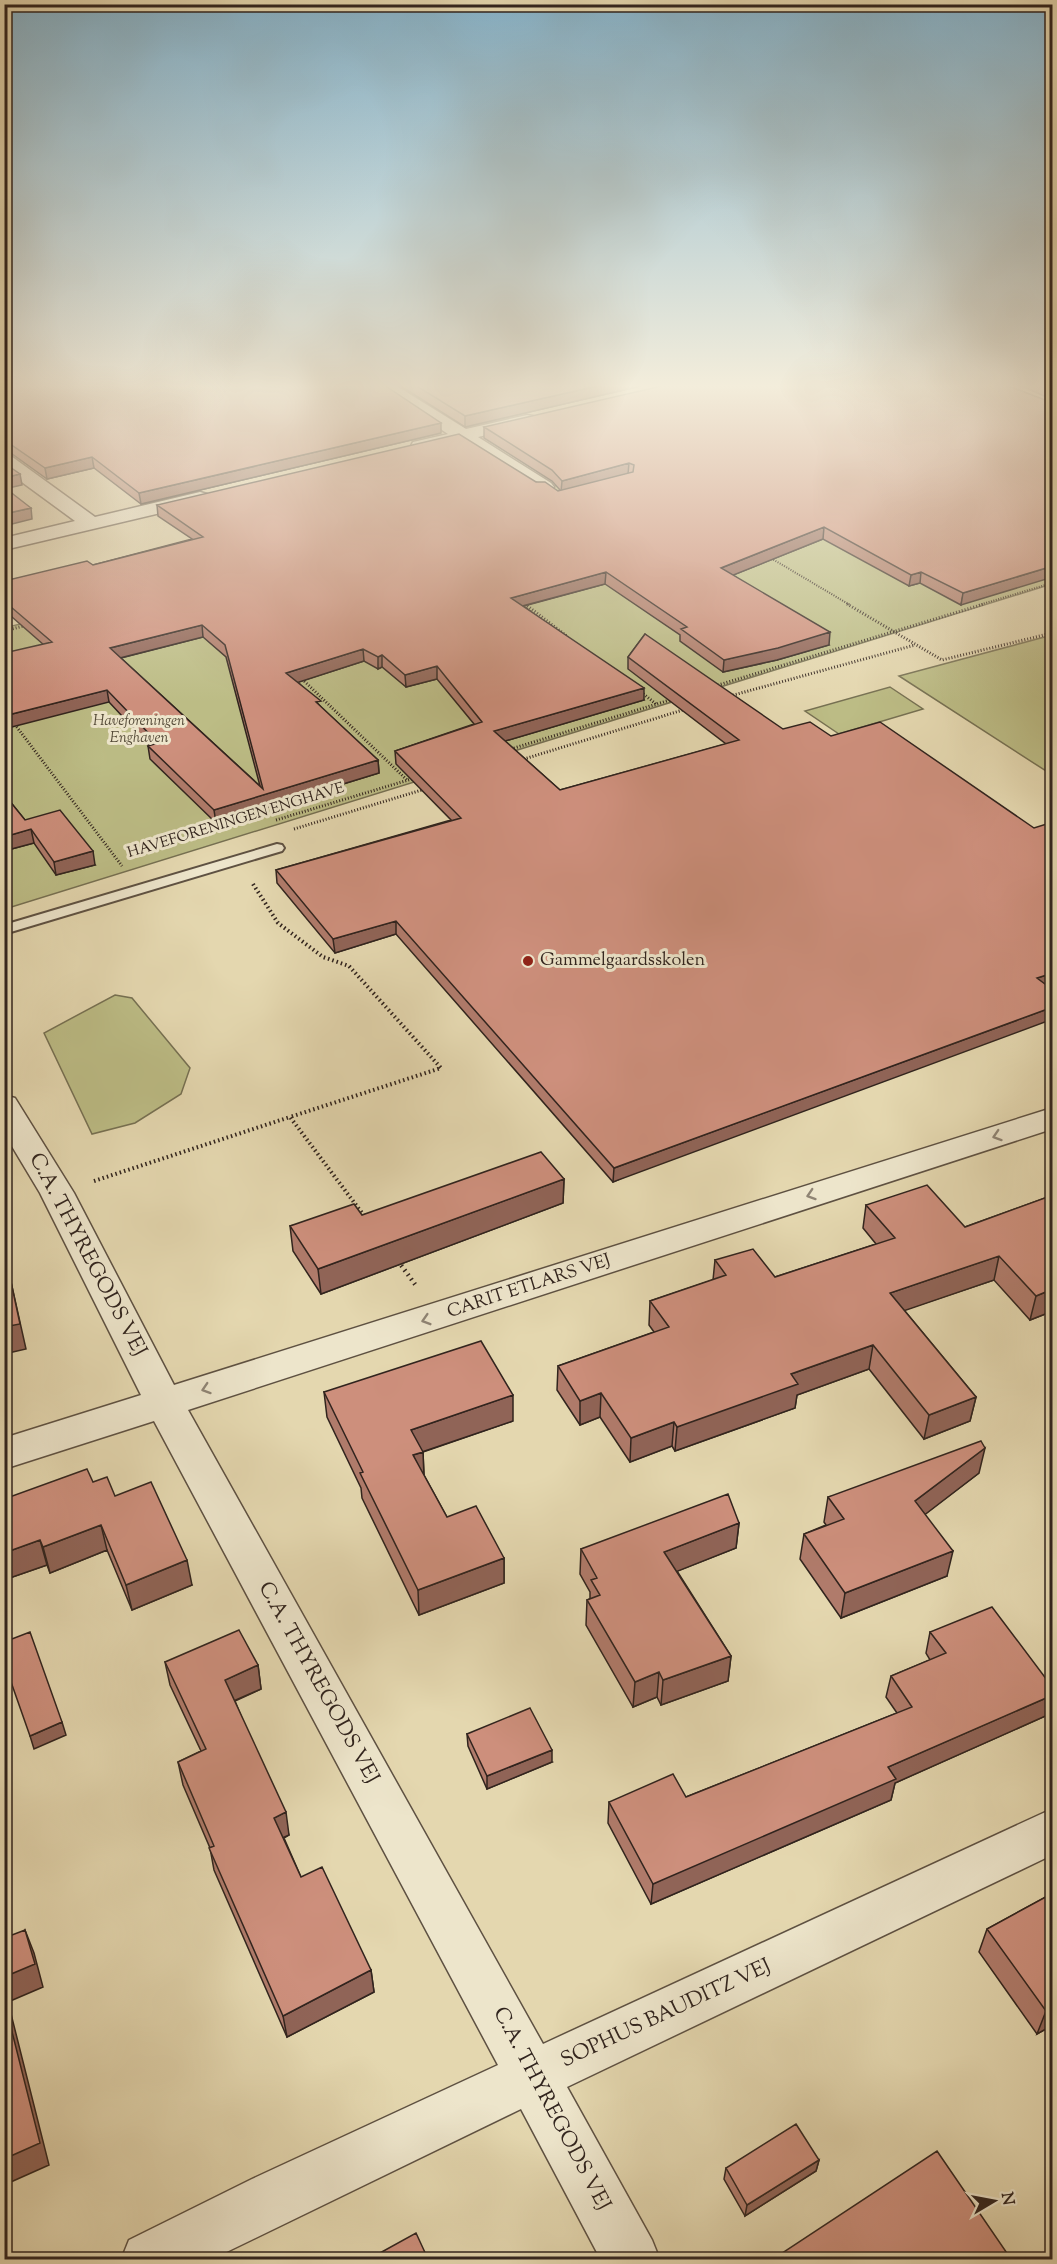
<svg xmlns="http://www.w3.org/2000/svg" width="1057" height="2264" font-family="'Sorts Mill Goudy',serif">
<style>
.green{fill:#bcbc85;stroke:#767052;stroke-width:1.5}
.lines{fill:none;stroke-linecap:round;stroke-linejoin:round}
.service-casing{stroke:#5e5142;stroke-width:4}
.minor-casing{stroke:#5e5142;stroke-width:3}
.path-far3{stroke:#31241e;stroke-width:2;stroke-dasharray:1 1.5;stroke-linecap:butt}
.path-far2{stroke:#31241e;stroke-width:3;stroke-dasharray:1 2;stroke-linecap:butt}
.path-far1{stroke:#31241e;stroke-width:4;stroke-dasharray:1.5 3;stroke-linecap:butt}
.path{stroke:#31241e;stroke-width:4.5;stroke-dasharray:1.5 4;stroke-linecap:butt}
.service{fill:#ede5cb;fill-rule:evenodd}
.minor{fill:#ede5cb;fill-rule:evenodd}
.wall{fill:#b07b6b;stroke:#31241e;stroke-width:1.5;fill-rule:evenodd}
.shaded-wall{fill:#906457;stroke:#31241e;stroke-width:1.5}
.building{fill:#cd8f7c;stroke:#31241e;stroke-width:1.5;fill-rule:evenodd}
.oneway{stroke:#8f8474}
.poi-dot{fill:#8f2418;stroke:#ede5cb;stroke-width:2}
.labels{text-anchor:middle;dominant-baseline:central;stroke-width:6;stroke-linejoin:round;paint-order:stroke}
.far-park-label{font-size:15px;font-style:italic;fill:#544a38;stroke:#ede5cb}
.far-street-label{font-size:15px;fill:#31241e;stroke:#ede5cb}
.poi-label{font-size:18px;fill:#31241e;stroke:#ede5cb;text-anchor:start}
.street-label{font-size:18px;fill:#31241e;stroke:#ede5cb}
.near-street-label{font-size:21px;fill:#31241e;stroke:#ede5cb}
</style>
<rect width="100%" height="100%" fill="#e4d7af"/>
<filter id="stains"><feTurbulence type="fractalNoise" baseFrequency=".00333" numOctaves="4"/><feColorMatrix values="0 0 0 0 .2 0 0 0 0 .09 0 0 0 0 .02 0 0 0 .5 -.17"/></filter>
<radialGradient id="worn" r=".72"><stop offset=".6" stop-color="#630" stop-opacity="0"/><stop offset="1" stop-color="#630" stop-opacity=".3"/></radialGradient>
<path class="green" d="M896,401L1052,408V584L5,909L4,628L201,579L502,499Z
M1052,635V769L1046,771L899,676Z
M890,687L923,709L839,734L805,711Z
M115,995L132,998L190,1068L181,1094L135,1123L92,1134L44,1033Z"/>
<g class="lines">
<g class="service-casing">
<path id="service" d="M277,844L282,845L284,848L282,851L4,934V925Z"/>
</g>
<g class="minor-casing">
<path id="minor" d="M374,385H395L466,429L527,415L533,416L536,420L533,424L478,437L551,483L554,487L551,491H537L460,442L420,452L413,450L411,446L413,442L448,434Z
M4,455L11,456L95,517L200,492L207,494L210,498L207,502L4,550V538L75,521L4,469Z
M4,1095L15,1098L74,1193L174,1385L1052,1108V1129L188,1410L543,2044L1052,1809V1855L567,2087L652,2240L660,2260H601L521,2109L210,2260H121L129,2240L252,2179L498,2065L154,1421L4,1469V1438L141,1395L40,1193L4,1133Z"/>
</g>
<path class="path-far3" d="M769,557L850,605
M524,603L527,605
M979,605L1052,583"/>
<path class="path-far2" d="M525,604L568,637
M847,604L942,660L1052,633
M4,631L27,625
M300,677L407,780
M715,686L984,604
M641,692L656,704
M730,696L915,645
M13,722L122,866
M511,749L673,699
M521,760L686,709
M276,820L415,778
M294,829L425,789"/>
<path class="path-far1" d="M253,884L278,923L323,957L349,966L441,1068L290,1117
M94,1181L290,1117L365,1217"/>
<path class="path" d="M398,1261L417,1287"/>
<use href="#service" class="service"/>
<use href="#minor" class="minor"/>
</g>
<path class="wall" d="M4,385L441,433L141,504L94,468L47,479L12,454L4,453Z
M399,385H645L465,427Z
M1006,385L961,605L920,583L909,586L823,539L733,575L829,645L777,660L723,672L680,641V635L605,584L524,606L644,700L505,741L560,790L726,744L628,669V657L645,634L1053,986L613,1182L396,934L335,953L277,883L276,870L451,820L396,764L395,751L474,724L437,679L406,687L382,667L378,669L364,661L298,682L321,707L378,760L379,773L216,823L150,759L148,746H150L109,702L4,610V581L93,565L192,539L158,516L157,505L536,482L558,491L560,490L552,481L484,438V427ZM203,637L226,657L260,786L121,658Z
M1020,385H1053V400Z
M4,794L25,820L95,865L56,875L34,843L4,851Z
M564,1179L563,1203L321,1294L293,1251L290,1226L362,1215Z
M1053,1195V1311L1030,1320L994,1280L904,1310L976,1397L970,1421L924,1439L869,1369L797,1395L795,1408L675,1451L672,1446L630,1462L600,1417L580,1425L557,1390L558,1366L654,1332L649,1325L650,1301L713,1280L715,1260L775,1277L876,1244L863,1228L866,1205L965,1227Z
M324,1392L513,1421L423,1452L424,1475L447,1517L504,1558V1583L419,1615L362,1498L361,1488L327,1417Z
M979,1473L925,1514L947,1576L841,1618L800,1559L804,1534L826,1525L824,1522L828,1497Z
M93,1482L115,1496L192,1585L132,1610L107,1550L50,1573L47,1565L4,1580V1499Z
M739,1523L736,1548L677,1571L731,1656L728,1681L661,1705L657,1697L633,1707L586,1625L587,1600L590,1599V1592L580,1574L581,1549Z
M930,1632L1053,1688V1706L1050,1714L895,1783L891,1800L651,1904L608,1823L609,1802L686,1797L897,1713L886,1697L891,1676L930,1660L926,1653Z
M165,1662L258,1665L261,1689L235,1701L289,1835L284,1838L301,1877L371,1970L374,1992L287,2037L214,1870L210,1848L183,1785L178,1762L201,1751L170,1685Z
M467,1734L552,1762L487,1789L468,1746Z
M1053,1893V2025L1037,2034L979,1952L987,1929Z
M819,2160L816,2171L745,2216L724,2179L726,2168Z"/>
<path class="shaded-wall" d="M602,385H645L465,427V416Z
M441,423V433L141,504L139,493Z
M92,457L94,468L47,479L45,468Z
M629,463L628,474L561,492L562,481Z
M20,474L22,485L4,489V478Z
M31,508L32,519L4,526V514Z
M824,527L823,539L721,580V568Z
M1053,566V577L961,605L963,593Z
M606,572L605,584L511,609V598Z
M921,572L920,583L909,586L911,575Z
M202,625L203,637L112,660L110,648Z
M830,632L829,645L777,660L723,672L724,660Z
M363,649L364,661L287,686L286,673Z
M382,655V667L378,669V657Z
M437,666V679L406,687L405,675Z
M644,688V700L495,744L494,731Z
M107,690L109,702L4,729V716Z
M378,760L379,773L216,823L214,810Z
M31,829L34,843L4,851V837Z
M93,851L95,865L56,875L54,862Z
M396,921V934L335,953L333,939Z
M1053,973V986L1034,992L1037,978Z
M1053,1007V1019L613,1182L614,1168Z
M564,1179L563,1203L321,1294L318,1269Z
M999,1256L994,1280L886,1317L890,1293Z
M11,1282L26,1349L4,1354V1327Z
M1053,1289V1311L1030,1320L1036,1296Z
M873,1345L869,1369L797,1395L795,1408L675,1451L677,1427L791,1374Z
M601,1393L600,1417L580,1425V1401Z
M513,1395V1421L413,1455L411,1430Z
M976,1397L970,1421L924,1439L929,1415Z
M674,1422L672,1446L630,1462L631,1438Z
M985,1448L979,1473L910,1526L915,1501Z
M423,1452L424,1477L413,1455Z
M739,1523L736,1548L663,1577L664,1552Z
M101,1525L107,1550L50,1573L43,1547Z
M40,1540L47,1565L4,1580V1553Z
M953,1551L947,1576L841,1618L845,1593Z
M504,1558V1583L419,1615L418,1590Z
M187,1560L192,1585L132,1610L126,1585Z
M731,1656L728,1681L661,1705L663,1680Z
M258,1665L261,1689L229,1703L225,1680Z
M659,1672L657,1697L633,1707L635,1682Z
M1053,1695V1706L1050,1714L895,1783L891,1800L651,1904L653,1884L888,1767Z
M62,1722L66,1735L34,1749L30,1736Z
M552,1750V1762L487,1789V1776Z
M286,1812L289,1835L278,1840L274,1818Z
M25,1930L34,1953L43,1987L8,2002L49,2165L4,2185V1977Z
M371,1970L374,1992L287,2037L283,2016Z
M1053,2007V2025L1037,2034L1046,2011Z
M819,2160L816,2171L745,2216L747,2205Z"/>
<path class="building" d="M4,385H384L441,423L139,493L92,457L45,468L10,444L4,443Z
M415,385H602L465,416Z
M666,385H1006L1053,403V566L963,593L921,572L911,575L824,527L721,568L830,632L778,648L724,660L681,629L687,627L606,572L511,598L644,688L494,731L560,790L739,740L628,657L645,634L783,729L810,722L831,736L880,722L1034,828L1053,822V973L1037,978L1053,990V1007L614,1168L396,921L333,939L276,870L461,818L395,751L482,722L437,666L405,675L382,655L378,657L363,649L286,673L321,701L316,702L378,760L214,810L148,746L158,743L107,690L4,716V653L52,642L4,601V581L87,561L93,565L203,537L157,505L459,434L536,482H545L558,491L633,472L634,465L629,463L562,481L552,470L484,427ZM202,625L225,645L263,789L110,648Z
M1044,385H1053V389Z
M4,463L20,474L4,478Z
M4,487L31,508L4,514Z
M4,794L25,820L60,810L93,851L54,862L31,829L4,837Z
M541,1152L564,1179L318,1269L290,1226L354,1204L362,1215Z
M927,1185L965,1227L1053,1195V1289L1036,1296L999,1256L890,1293L976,1397L929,1415L873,1345L791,1374L798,1384L677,1427L674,1422L631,1438L601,1393L580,1401L558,1366L669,1327L650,1301L726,1275L715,1260L753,1249L775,1277L895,1238L866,1205Z
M11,1282L20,1324L4,1327V1284Z
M481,1341L513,1395L411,1430L423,1452L413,1455L447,1517L476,1506L504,1558L418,1590L360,1473L363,1472L324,1392Z
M981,1441L985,1448L915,1501L953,1551L845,1593L804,1534L844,1519L828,1497Z
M87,1469L93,1482L107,1477L115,1496L151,1482L187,1560L126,1585L101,1525L43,1547L40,1540L4,1553V1499Z
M728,1494L739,1523L664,1552L731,1656L663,1680L659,1672L635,1682L587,1600L600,1595L591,1580L597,1578L581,1549Z
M992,1607L1053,1688V1695L888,1767L896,1779L653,1884L609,1802L673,1774L686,1797L912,1707L891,1676L946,1653L930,1632Z
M239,1630L258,1665L225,1680L286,1812L274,1818L301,1877L322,1867L371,1970L283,2016L209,1848L214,1846L178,1762L206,1749L165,1662Z
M30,1632L62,1722L30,1736L4,1662V1642Z
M530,1708L552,1750L487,1776L467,1734Z
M1053,1893V2007L1046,2011L987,1929Z
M25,1930L35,1964L4,1977V1938Z
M4,2000L40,2143L4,2159Z
M796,2124L819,2160L747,2205L726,2168Z
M937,2151L1011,2259H778L776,2257Z
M416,2233L428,2259H369Z"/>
<defs><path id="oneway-chevron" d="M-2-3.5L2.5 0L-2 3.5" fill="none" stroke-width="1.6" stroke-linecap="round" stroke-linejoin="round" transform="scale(1.5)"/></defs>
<g class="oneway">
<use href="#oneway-chevron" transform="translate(997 1136) rotate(162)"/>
<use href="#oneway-chevron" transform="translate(811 1195) rotate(162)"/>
<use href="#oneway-chevron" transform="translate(426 1320) rotate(163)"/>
<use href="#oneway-chevron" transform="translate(206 1389) rotate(162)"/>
</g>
<linearGradient id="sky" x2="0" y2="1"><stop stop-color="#87b6cf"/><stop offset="0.55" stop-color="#f3eddb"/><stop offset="1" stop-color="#f3eddb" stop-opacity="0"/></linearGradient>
<rect width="1057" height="702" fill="url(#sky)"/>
<circle class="poi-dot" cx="528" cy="961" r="6"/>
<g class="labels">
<g class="far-park-label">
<text x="139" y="721">Haveforeningen<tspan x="139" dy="17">Enghaven</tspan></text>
</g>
<g class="far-street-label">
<text transform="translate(236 821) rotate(-17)">HAVEFORENINGEN ENGHAVE</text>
</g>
<g class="poi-label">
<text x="540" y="961">Gammelgaardsskolen</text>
</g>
<g class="street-label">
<text transform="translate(529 1287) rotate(-18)">CARIT ETLARS VEJ</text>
</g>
<g class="near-street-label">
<text transform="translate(87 1255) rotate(62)">C.A. THYREGODS VEJ</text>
<text transform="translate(318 1683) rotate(61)">C.A. THYREGODS VEJ</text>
<text transform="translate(666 2014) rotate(-25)">SOPHUS BAUDITZ VEJ</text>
<text transform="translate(551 2109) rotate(62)">C.A. THYREGODS VEJ</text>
</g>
</g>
<rect width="1057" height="2264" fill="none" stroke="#e4d7af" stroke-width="24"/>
<rect x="6" y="6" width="1045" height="2252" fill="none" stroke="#31241e" stroke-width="3"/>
<rect x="12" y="12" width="1033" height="2240" fill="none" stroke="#31241e" stroke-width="1.5"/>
<g transform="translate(994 2201) rotate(80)" stroke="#ede5cb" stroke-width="4.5" paint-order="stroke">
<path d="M0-4.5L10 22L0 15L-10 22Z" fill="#31241e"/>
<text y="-9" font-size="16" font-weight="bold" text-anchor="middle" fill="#31241e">N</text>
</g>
<rect width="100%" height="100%" filter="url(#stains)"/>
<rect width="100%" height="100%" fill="url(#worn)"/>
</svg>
